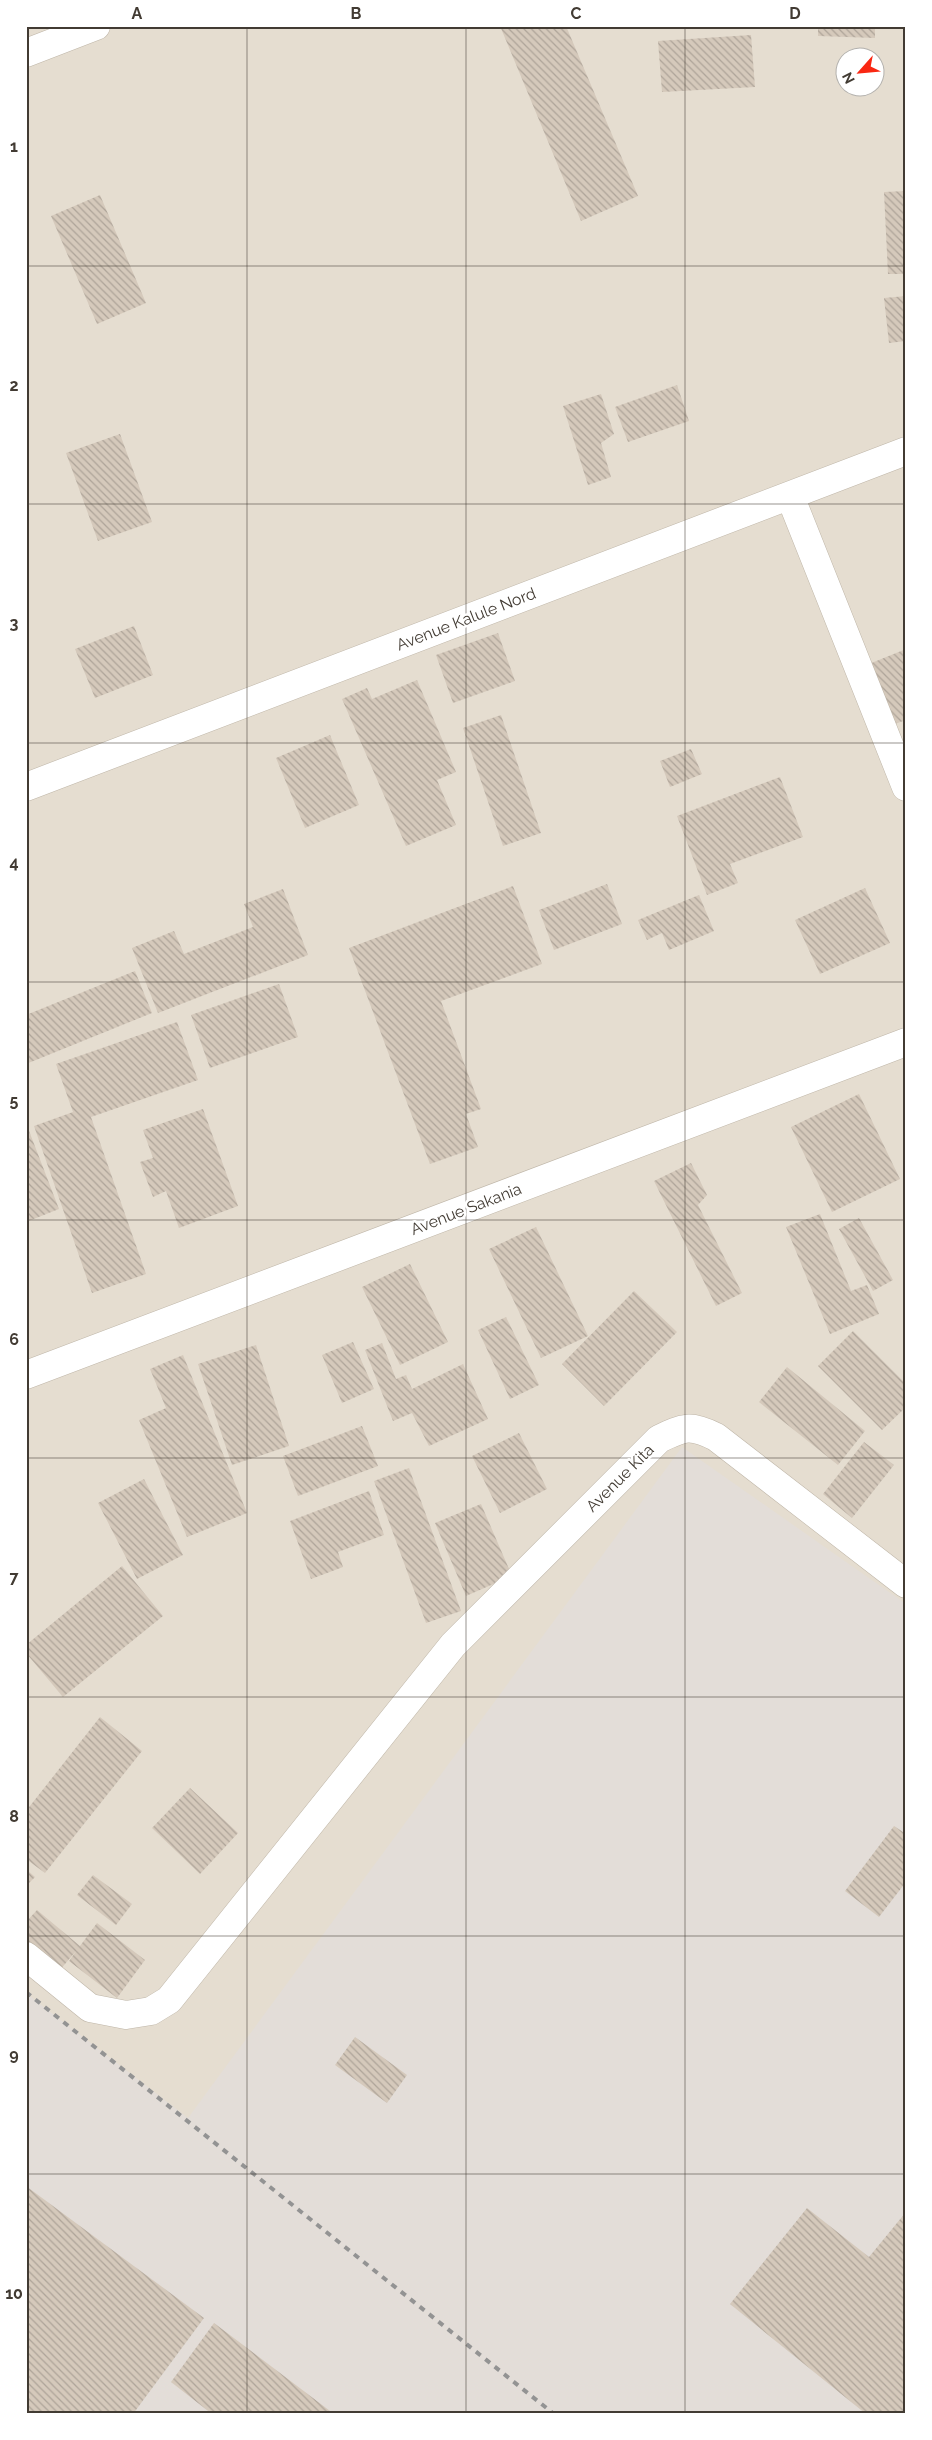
<svg xmlns="http://www.w3.org/2000/svg" width="932" height="2440" font-family="Raleway,sans-serif">
<style>
.residential{fill:#e5ddd0;fill-rule:evenodd}
.industrial{fill:#e3ddd8}
.building{fill:url(#building-back-hatch)}
.lines{fill:none;stroke-linecap:round;stroke-linejoin:round}
.street-casing{stroke:#bfb6a8;stroke-width:29}
.street{stroke:#fff;stroke-width:28}
.rail{stroke:#939393;stroke-width:4;stroke-dasharray:6 6;stroke-linecap:butt}
.grid{fill:none;stroke:#423b33;stroke-width:1;stroke-opacity:0.55}
.labels{text-anchor:middle;dominant-baseline:central;stroke-width:5;stroke-linejoin:round;paint-order:stroke}
.street-label{font-size:16px;fill:#423b33;stroke:#fff}
.neatline{fill:none;stroke:#423b33;stroke-width:2}
.grid-label{font-size:16px;text-anchor:middle;font-weight:bold;fill:#423b33}
</style>
<defs>
<pattern id="building-back-hatch" width="6" height="6" patternUnits="userSpaceOnUse" patternTransform="scale(1.25)"><rect width="6" height="6" fill="#d5c9bb"/><path d="M-1 5l2 2M0 0l6 6M5-1l2 2" fill="none" stroke="#aea499"/></pattern>
</defs>
<rect width="100%" height="100%" fill="#f1ece2"/>
<path class="residential" d="M26,26H906V2414H26ZM844,58H874V88H844Z"/>
<path class="industrial" d="M682,1447L906,1604V2414H26V1993L188,2118Z"/>
<path class="building" d="M500,26H566L638,196L581,221Z
M818,26H875V38L818,36Z
M751,35L755,87L662,92L658,41Z
M906,191V274H888L884,192Z
M100,195L146,303L97,324L51,216Z
M906,296V341L889,343L884,298Z
M677,385L689,421L628,442L615,407Z
M601,394L614,434L601,443L611,477L588,485L563,406Z
M120,434L152,522L98,541L66,453Z
M134,626L153,675L95,698L75,649Z
M498,633L515,681L453,703L436,655Z
M906,649V720L892,725L869,664Z
M417,680L456,772L437,780L456,825L406,846L342,699L367,688L372,699Z
M501,715L541,833L503,846L463,728Z
M330,735L359,805L305,828L276,758Z
M691,749L702,774L670,787L660,761Z
M780,777L803,837L730,864L738,883L707,895L677,816Z
M607,884L622,924L554,950L539,910Z
M513,886L542,964L441,1001L481,1109L466,1114L478,1147L430,1164L349,948Z
M865,888L890,943L820,974L795,920Z
M283,889L308,955L158,1013L132,948L174,931L184,954L253,927L244,904Z
M699,895L714,931L669,950L662,933L647,940L638,920Z
M135,971L152,1013L26,1064V1015Z
M279,984L298,1037L210,1068L191,1015Z
M177,1022L198,1080L91,1117L146,1274L92,1293L34,1126L73,1112L56,1064Z
M859,1094L900,1179L832,1212L791,1127Z
M203,1109L238,1206L179,1228L166,1191L153,1197L140,1162L153,1158L143,1130Z
M26,1123L59,1209L26,1222Z
M691,1163L707,1195L698,1205L742,1293L716,1306L654,1181Z
M820,1214L851,1291L867,1285L879,1314L830,1334L786,1227Z
M859,1218L893,1280L873,1291L839,1229Z
M536,1227L588,1336L541,1358L489,1249Z
M410,1264L448,1342L400,1365L362,1287Z
M634,1291L677,1332L604,1406L562,1364Z
M506,1317L539,1385L510,1399L478,1330Z
M853,1331L906,1384V1407L882,1430L818,1366Z
M353,1342L374,1389L342,1403L322,1355Z
M382,1343L396,1379L406,1375L412,1389L463,1364L488,1419L429,1446L412,1413L393,1421L365,1350Z
M256,1345L289,1446L232,1465L198,1364Z
M183,1355L247,1513L187,1537L139,1420L166,1408L150,1369Z
M787,1367L865,1431L838,1465L759,1402Z
M362,1426L378,1466L298,1496L283,1456Z
M519,1433L547,1489L500,1513L472,1456Z
M864,1442L894,1465L852,1518L823,1494Z
M409,1468L461,1611L426,1623L374,1481Z
M144,1479L183,1555L137,1579L98,1503Z
M369,1491L384,1535L338,1552L343,1567L311,1579L290,1521Z
M481,1504L512,1576L466,1596L435,1523Z
M122,1566L163,1616L63,1697L26,1653V1645Z
M100,1717L142,1751L45,1873L26,1859V1811Z
M190,1788L238,1833L200,1874L152,1828Z
M894,1826L906,1834V1882L879,1917L845,1891Z
M26,1869L35,1877L26,1886Z
M93,1875L132,1904L116,1925L77,1895Z
M37,1910L80,1946L97,1923L145,1960L117,1998L69,1961L77,1950L59,1971L26,1943V1922Z
M355,2037L407,2075L387,2103L335,2065Z
M26,2186L204,2318L133,2414H29L26,2412Z
M807,2208L869,2257L906,2212V2414H866L730,2304Z
M214,2323L334,2414H212L171,2382Z"/>
<g class="lines">
<g class="street-casing">
<path id="street" d="M26,53L96,26
M790,496L906,787
M26,787L906,451
M26,1375L906,1042
M26,1956L90,2008L126,2015L151,2011L169,2000L453,1645L659,1439C684,1427 690,1424 716,1437L906,1584"/>
</g>
<use href="#street" class="street"/>
<path class="rail" d="M26,1992L554,2414"/>
</g>
<path class="grid" d="M247,26V2414M466,26V2414M685,26V2414M26,266H906M26,504H906M26,743H906M26,982H906M26,1220H906M26,1458H906M26,1697H906M26,1936H906M26,2174H906"/>
<g class="labels">
<g class="street-label">
<text transform="translate(466 619) rotate(-21)">Avenue Kalule Nord</text>
<text transform="translate(466 1209) rotate(-21)">Avenue Sakania</text>
<text transform="translate(620 1478) rotate(-45)">Avenue Kita</text>
</g>
</g>
<rect width="932" height="2440" fill="none" stroke="#ffffff" stroke-width="55"/>
<g transform="translate(860 72) rotate(243)"><circle r="24" fill="#ffffff" stroke="#b3b1ad"/>
<path d="M0-4L9 19L0 12L-9 19Z" fill="#f92712"/>
<text y="-8" font-size="14" font-weight="bold" text-anchor="middle" fill="#423b33">N</text>
</g>
<rect x="28" y="28" width="876" height="2384" class="neatline"/>
<g class="grid-label">
<text x="137" y="19">A</text>
<text x="356" y="19">B</text>
<text x="576" y="19">C</text>
<text x="795" y="19">D</text>
<text x="14" y="152">1</text>
<text x="14" y="391">2</text>
<text x="14" y="629">3</text>
<text x="14" y="868">4</text>
<text x="14" y="1106">5</text>
<text x="14" y="1345">6</text>
<text x="14" y="1583">7</text>
<text x="14" y="1822">8</text>
<text x="14" y="2060">9</text>
<text x="14" y="2299">10</text>
</g>
</svg>
